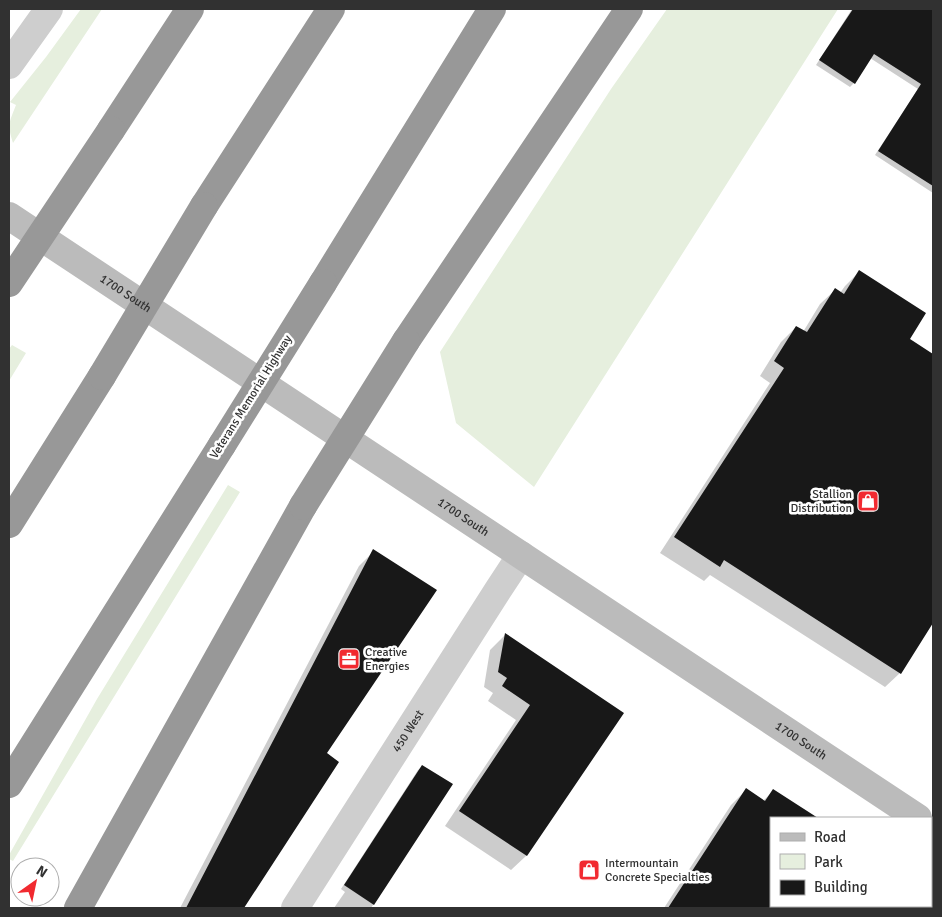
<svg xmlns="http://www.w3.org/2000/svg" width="942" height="917" font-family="Signika,sans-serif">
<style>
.green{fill:#e6efde}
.shadow{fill:#0003}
.building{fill:#181818}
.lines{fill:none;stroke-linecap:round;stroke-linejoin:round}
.lane{stroke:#cecece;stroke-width:15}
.street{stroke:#cecece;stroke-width:28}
.secondary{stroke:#bbb;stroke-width:28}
.highway{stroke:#989898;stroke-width:28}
.highway-bridge{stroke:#989898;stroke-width:28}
.labels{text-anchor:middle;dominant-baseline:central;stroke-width:5;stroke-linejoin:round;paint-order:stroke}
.street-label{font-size:12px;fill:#313131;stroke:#fff}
.poi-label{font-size:12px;fill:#313131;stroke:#fff;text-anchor:start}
</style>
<rect width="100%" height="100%" fill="#fff"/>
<path class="green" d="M81,9H102L13,143C7,124 9,123 16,105L10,102L46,57Z
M667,9H838L534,487L456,423L440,352L611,89Z
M12,345L26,353L9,381V349Z
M228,485L240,492L13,861L9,859V855L97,699Z"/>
<path class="shadow" d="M852,9H933V193L875,155L918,89L870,58L854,83L850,87L816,65Z
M860,271L908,339L933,355V621L900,673L885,687L710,575L704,581L660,553L770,383L760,376L781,342L796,327L803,332L820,304L835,290L840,293L845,286Z
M374,551L325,754L338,762L242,908H180L359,566Z
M505,635L622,714L526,856L511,870L445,826L516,720L488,701L493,693L484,687L490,650Z
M422,767L451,785L371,908H334L345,892L341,889L418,770Z
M746,790L763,801L773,791L798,807L791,818H771V906H774L773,908H664L731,805Z
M870,906H929L933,908H869Z"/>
<path class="building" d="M853,9H933V186L878,151L921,84L874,54L855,84L819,60Z
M859,270L926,313L910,339L933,354V623L901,674L724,560L720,567L674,537L784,368L774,361L796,326L807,332L835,288L844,294Z
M373,549L437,590L327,753L339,762L244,908H186Z
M505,633L624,713L527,856L459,811L530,705L502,686L507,678L498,672Z
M422,765L453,784L374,905L344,885Z
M746,788L765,801L773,789L818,818H771V908H668Z"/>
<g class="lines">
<path class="lane" d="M831,908L833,906"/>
<g class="street">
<path d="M9,65L49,9"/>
<path id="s1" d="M295,908L498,590L521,555"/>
</g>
<path class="secondary" id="s2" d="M9,216L918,818"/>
<path class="highway" d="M111,130L190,9
M204,206L331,9
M323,283L492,9
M406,341L629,9
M9,524L102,376
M9,784L222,445
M78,908L303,506"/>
<path class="highway-bridge" d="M9,283L111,130
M102,376L204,206
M222,445L323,283
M303,506L406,341"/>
</g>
<defs>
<g id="shop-square" transform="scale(1.125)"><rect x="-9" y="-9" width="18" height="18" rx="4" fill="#f12a30" stroke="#fff"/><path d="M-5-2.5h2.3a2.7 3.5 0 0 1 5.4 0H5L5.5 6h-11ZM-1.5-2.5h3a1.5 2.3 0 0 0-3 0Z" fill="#fff"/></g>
<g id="office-square" transform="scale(1.125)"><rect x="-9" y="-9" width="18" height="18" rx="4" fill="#f12a30" stroke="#fff"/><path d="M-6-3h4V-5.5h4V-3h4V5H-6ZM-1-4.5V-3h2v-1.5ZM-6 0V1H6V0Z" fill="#fff"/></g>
</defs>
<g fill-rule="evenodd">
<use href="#shop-square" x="868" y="501"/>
<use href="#office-square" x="349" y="659"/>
<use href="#shop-square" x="589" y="870"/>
</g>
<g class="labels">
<g class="street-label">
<text stroke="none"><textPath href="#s2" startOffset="140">1700 South</textPath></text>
<text transform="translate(251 397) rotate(-58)">Veterans Memorial Highway</text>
<text stroke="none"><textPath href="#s2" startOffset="545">1700 South</textPath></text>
<text stroke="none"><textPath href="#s1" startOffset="210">450 West</textPath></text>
<text stroke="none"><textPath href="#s2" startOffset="950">1700 South</textPath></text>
</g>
<g class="poi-label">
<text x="852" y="494" text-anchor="end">Stallion<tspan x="852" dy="14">Distribution</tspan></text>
<text x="365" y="652">Creative<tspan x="365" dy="14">Energies</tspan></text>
<text x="605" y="863">Intermountain<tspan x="605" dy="14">Concrete Specialties</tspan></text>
</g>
</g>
<rect width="942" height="917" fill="none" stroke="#313131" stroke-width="20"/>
<rect x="770" y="817" width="162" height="90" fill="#ffffff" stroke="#adadad"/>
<rect x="780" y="833" width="25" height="8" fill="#bbbbbb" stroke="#adadad"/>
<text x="814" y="842" font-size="15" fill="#313131">Road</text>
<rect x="780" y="854" width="25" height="15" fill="#e6efde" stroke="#adadad"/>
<text x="814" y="867" font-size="15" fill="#313131">Park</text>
<rect x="780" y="880" width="25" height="15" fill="#181818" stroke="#adadad"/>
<text x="814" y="892" font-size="15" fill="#313131">Building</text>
<g transform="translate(35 882) rotate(33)"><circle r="24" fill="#ffffff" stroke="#adadad"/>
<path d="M0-4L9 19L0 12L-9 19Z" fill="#f12a30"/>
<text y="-8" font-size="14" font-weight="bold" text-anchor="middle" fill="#313131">N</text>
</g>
</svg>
